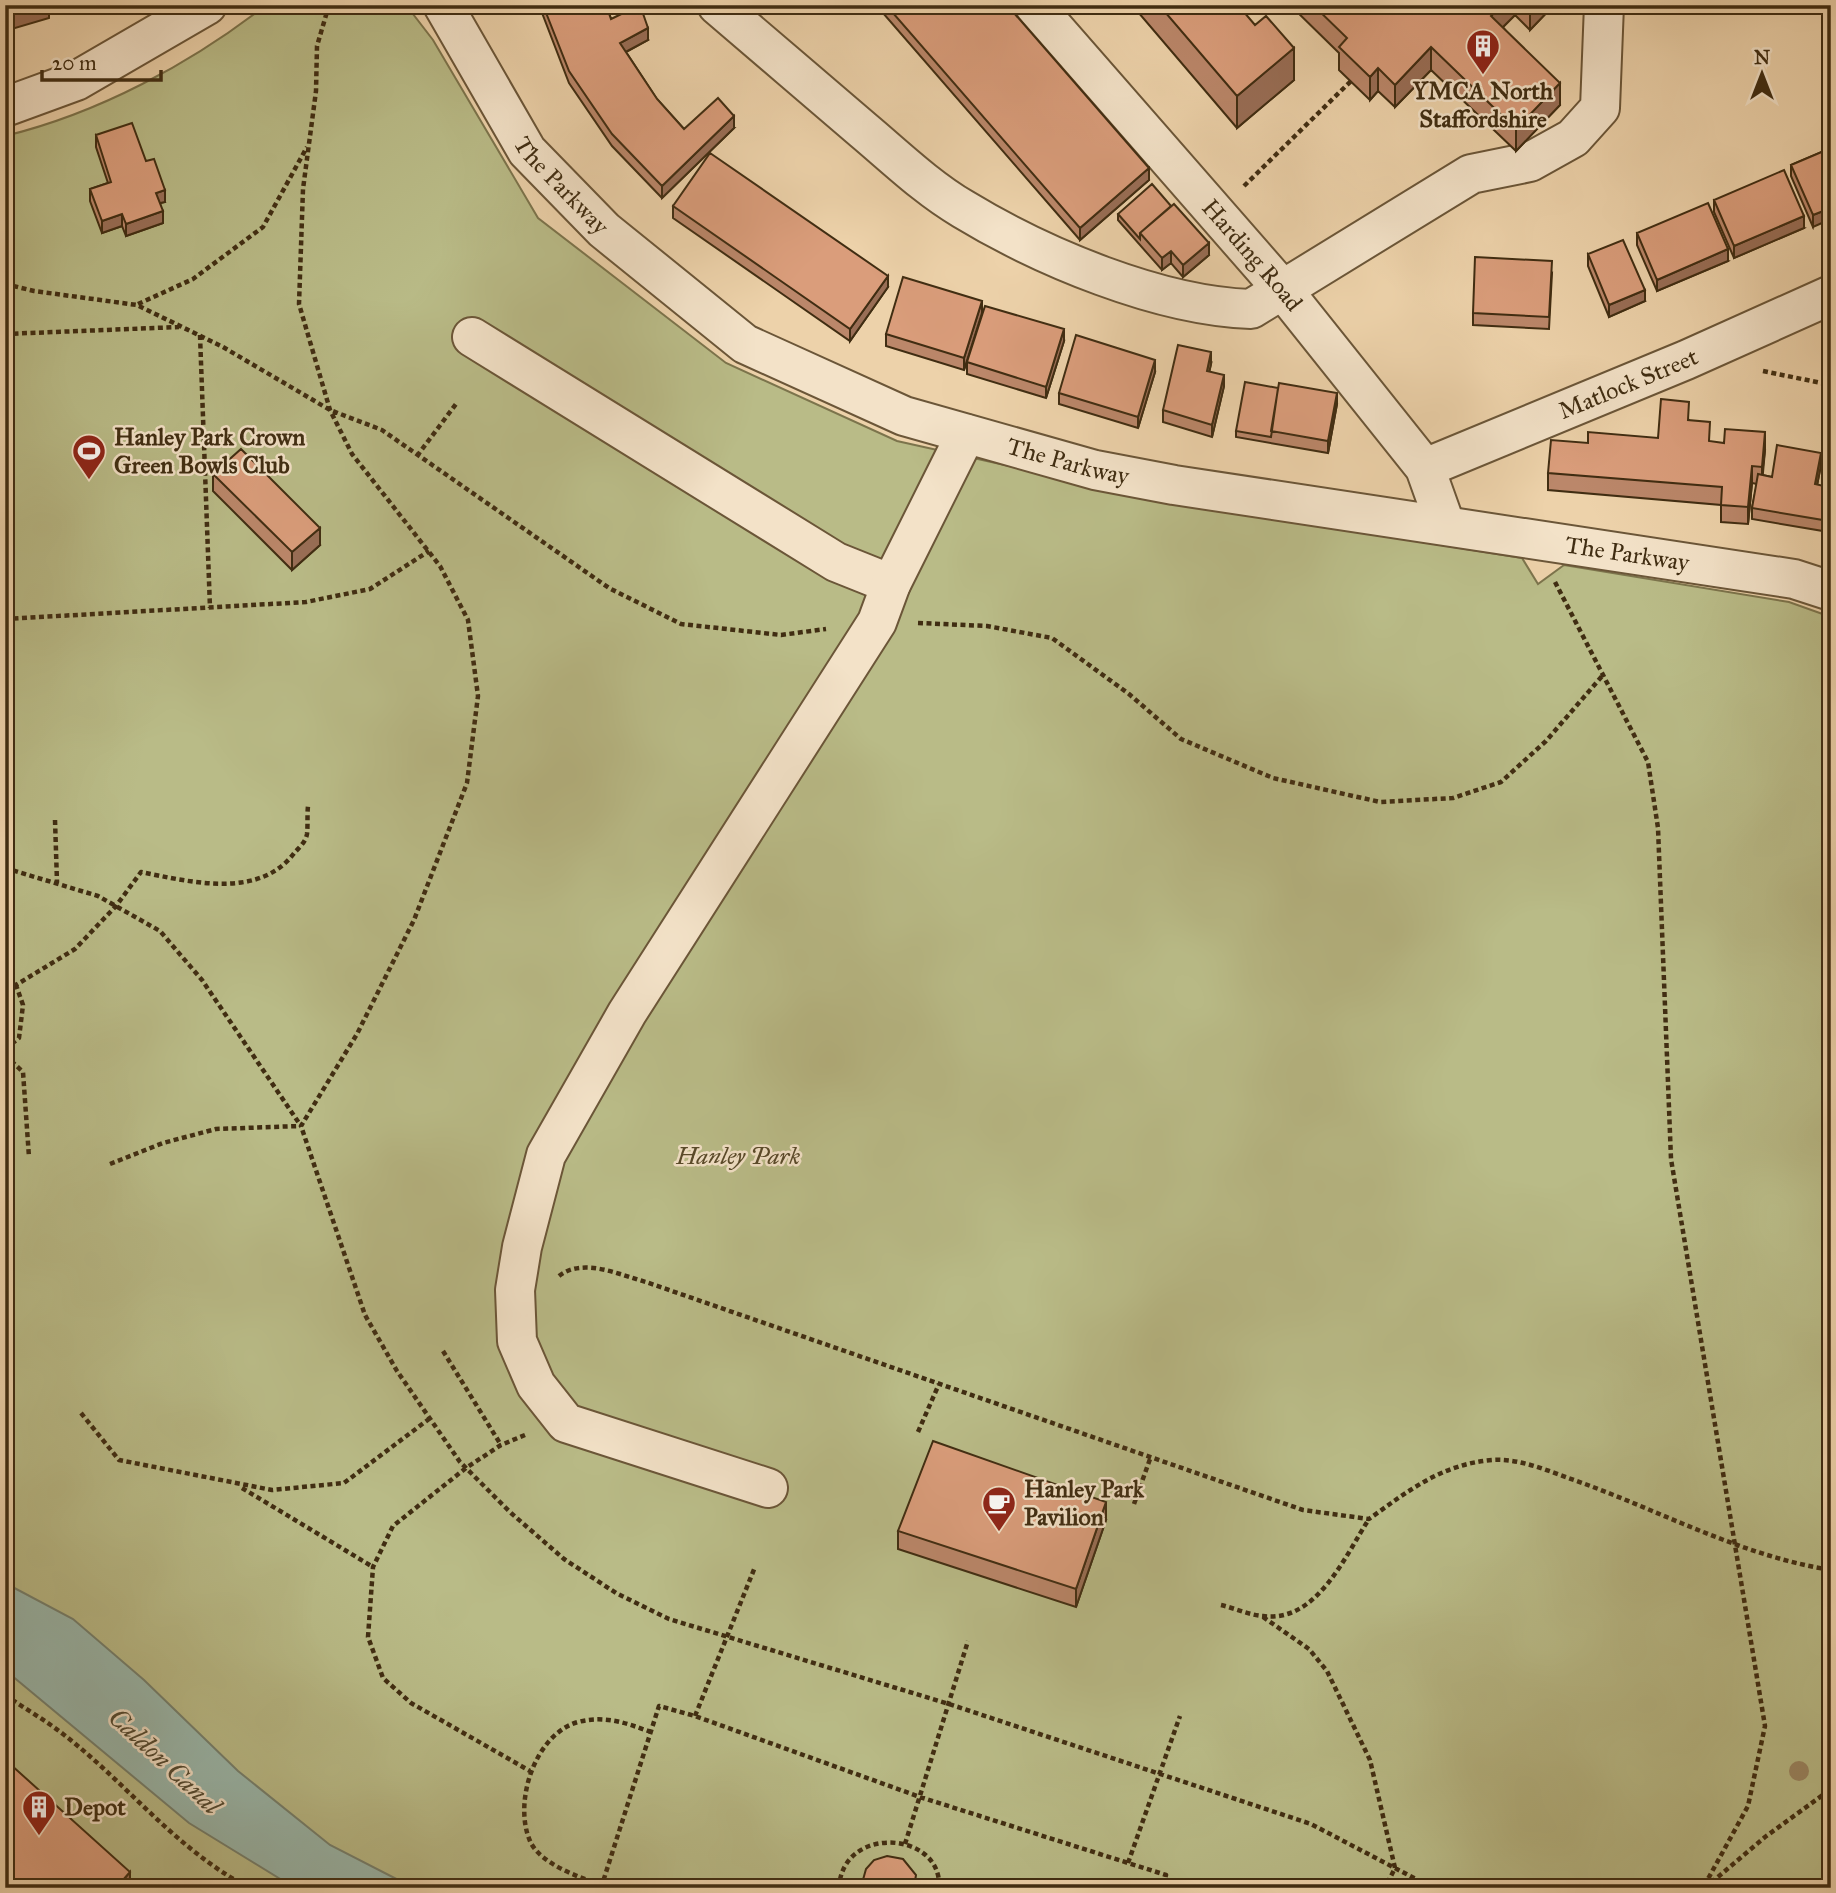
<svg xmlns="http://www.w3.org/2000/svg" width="1836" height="1893" font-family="'IM FELL Great Primer',serif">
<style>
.green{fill:#b9bb87;stroke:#7c744c;stroke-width:2}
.water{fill:#99b7ab;stroke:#75806e;stroke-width:2}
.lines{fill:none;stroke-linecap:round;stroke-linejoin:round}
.minor-casing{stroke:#6b5638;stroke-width:42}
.path{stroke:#402d12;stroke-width:4.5;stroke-dasharray:5 3.5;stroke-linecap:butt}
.minor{stroke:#f3e2c8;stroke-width:38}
.tree{fill:#9b8763}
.wall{fill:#bb876a;stroke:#402d12;stroke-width:2}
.shaded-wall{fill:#996e56;stroke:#402d12;stroke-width:2}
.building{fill:#da9d7b;stroke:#402d12;stroke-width:2}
.labels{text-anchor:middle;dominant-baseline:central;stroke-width:5;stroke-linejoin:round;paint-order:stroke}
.poi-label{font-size:24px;font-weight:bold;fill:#402d12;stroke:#f3e2c8;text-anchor:start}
.street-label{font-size:24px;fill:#402d12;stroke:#f3e2c8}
.park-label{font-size:24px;font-style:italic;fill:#584929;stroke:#f3e2c8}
.water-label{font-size:26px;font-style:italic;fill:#524931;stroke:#f3e2c8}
</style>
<rect width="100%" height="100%" fill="#edd2aa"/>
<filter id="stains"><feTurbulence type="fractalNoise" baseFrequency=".00286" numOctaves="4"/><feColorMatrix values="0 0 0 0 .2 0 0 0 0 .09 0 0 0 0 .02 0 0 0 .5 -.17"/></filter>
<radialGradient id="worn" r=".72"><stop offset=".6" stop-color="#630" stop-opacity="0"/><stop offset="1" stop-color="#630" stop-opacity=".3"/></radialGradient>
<path class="green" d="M266,5H406L433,40L538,218L726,363L897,441L1171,502L1522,558L1538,584L1564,565L1789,602L1831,617V1888H5V136C99,113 190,64 266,5Z"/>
<path class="water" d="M5,1583L73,1619L144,1680L238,1771L330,1845L414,1888H295L189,1823L5,1670Z"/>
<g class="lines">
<g class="minor-casing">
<g id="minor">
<path id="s1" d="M443,5L527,151L604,230L745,344L904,416L1095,470L1174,485L1794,579L1831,591"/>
<path d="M717,5C766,47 814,88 863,130C894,156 927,188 963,209C1042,257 1159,306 1251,309L1471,174L1530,162L1573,138L1600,108L1604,5"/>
<path id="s2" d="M1034,5L1283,290L1425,468L1445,524"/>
<path d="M5,107L76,81L207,5"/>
<path d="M472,337L836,562L891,584"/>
<path id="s3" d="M1425,468L1686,360L1831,295"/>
<path d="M768,1488L566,1423L536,1385L517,1341L515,1290L522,1247L546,1155L627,1013L877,622L891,584L966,434"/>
</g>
</g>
<path class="path" d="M329,5L317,46L316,91L303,189L299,304L330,410L352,454L440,566L468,620L478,696L467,783L414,920L357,1034L301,1126L365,1315L397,1371L460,1462L511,1513L564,1559L616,1593L669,1619L949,1704L1311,1824L1433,1888
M1244,186L1351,81
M5,284L34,291L137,305L223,347L330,410L382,430L609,588L681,624L781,635L826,629
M138,304L193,279L263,227L307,147
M5,334L179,327
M200,335L210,608
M1763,371L1831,385
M417,456L456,404
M1555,582L1648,762L1658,828L1671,1159L1765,1726L1748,1806L1703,1888
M5,619L306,602L370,589L429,551
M918,623L987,626L1052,638L1129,694L1181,739L1273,778L1380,802L1453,798L1501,782L1546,741L1603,675
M55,820L57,882
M5,868L98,896L160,931L202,980L301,1126
M5,983L16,985L75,949L116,906L141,872C191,882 260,900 295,852C300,847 306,841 307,834C308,825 307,815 308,806
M5,1049L19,1038L23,1005L16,985
M5,1055L23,1072L29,1157
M110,1164L163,1143L216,1129L300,1126
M559,1276C583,1257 620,1275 646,1282L1303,1510L1369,1519C1408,1491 1442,1464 1492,1460C1520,1458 1548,1471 1574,1480C1659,1510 1741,1556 1831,1570
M443,1351L501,1445
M81,1413L119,1460L272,1490L344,1483L429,1419
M918,1432L939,1384
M525,1435L501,1445L466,1468L393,1526L373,1567L368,1637L383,1678L411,1703L530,1771
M242,1488L373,1567
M1134,1504L1150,1459
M1221,1605C1234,1608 1249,1615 1263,1616C1317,1623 1345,1556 1369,1519
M1263,1617L1309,1649L1327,1671L1370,1760L1395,1868L1385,1888
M5,1695C24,1708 45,1720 63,1734C129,1785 173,1847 249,1888
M695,1716L755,1567
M905,1844L968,1641
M1128,1863L1180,1716
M601,1885C579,1877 540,1864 530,1841C513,1802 535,1734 578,1722C605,1715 626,1723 651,1732
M601,1888L659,1706L695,1716L920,1797L1166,1875L1162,1888
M839,1888C842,1824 943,1831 939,1888
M1705,1888L1765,1837L1831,1789"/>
<use href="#minor" class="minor"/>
</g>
<circle class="tree" cx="1799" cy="1771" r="10"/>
<path class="wall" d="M539,5H608L607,6L611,19L648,40L626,52L657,99L684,129L734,128L662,198L612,146L569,83Z
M876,5H1007L1149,180L1080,240Z
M1132,5H1238L1294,80L1237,128Z
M1290,5H1554L1530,30L1515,15L1503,27L1560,105L1516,151L1431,70L1395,107L1378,91L1370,100L1339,70V53Z
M96,135L146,161L165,202L160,203L163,223L126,236L122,226L102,233L90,201V189L108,183L96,147Z
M1831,148L1813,227L1791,176V165Z
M1714,200L1804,228L1734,258L1714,212Z
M673,206L888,287L850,341L673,218Z
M1171,206L1209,255L1183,277L1171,263L1162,270L1118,220V214Z
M1637,233L1728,261L1657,291L1637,245Z
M1588,254L1645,301L1609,317L1588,266Z
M1552,273L1549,329L1473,325V313Z
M982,313L964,370L886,346V334Z
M1064,341L1046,398L967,374V362Z
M1211,364L1209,372L1224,386L1212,437L1163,422V410Z
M1155,372L1138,428L1059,404V393Z
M1278,388L1337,404L1328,453L1236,437V431Z
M1689,420L1710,442L1765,450L1762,475L1772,477L1821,465L1817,485L1828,499L1823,531L1752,519V508L1757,484L1752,483L1748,524L1721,522V505L1548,490V473L1588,443L1658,438Z
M213,474L320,545L292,570L213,491Z
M1106,1520L1076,1607L898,1549V1531Z"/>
<path class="shaded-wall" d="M34,5H71L49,12V18L5,31V14Z
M1502,5H1515V15L1491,39V16Z
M1532,5H1554L1530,30V7Z
M648,28V40L620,55V43Z
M1431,47V70L1395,107V85Z
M1294,48V80L1237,128V96Z
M1378,68V91L1370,100V77Z
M1560,83V105L1516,151V129Z
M734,116V128L662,198V186Z
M1149,168V180L1080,240V228Z
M165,190V202L156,204V193Z
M1831,208V219L1813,227V215Z
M163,211V223L126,236V224Z
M122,214V226L102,233V221Z
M1804,216V228L1734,258V246Z
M1209,243V255L1183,277V265Z
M1728,249V261L1657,291V280Z
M1171,251V263L1162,270V258Z
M888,276V287L850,341V329Z
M1645,290V301L1609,317V305Z
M982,301V313L964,370V358Z
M1064,329V341L1046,398V387Z
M1211,352V364L1207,383V371Z
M1155,360V372L1138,428V417Z
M1224,375V386L1212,437V425Z
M1337,393V404L1328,453V441Z
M1765,432V450L1762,484V467Z
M1821,453V465L1815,496V484Z
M1752,466V483L1748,524V507Z
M1828,487V499L1823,531V520Z
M320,528V545L292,570V552Z
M1106,1502V1520L1076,1607V1589Z
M130,1872V1888H116Z"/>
<path class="building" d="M5,5H34L5,14Z
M543,5H606L611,19L640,5L648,28L620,43L657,99L684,129L718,98L734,116L662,186L612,134L569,71Z
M886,5H1007L1149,168L1080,228Z
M1159,5H1238L1255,25L1266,16L1294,48L1237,96Z
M1313,5H1502L1491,16L1560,83L1516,129L1431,47L1395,85L1378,68L1370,77L1339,47L1347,38Z
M132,123L146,161L154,159L165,190L156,193L163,211L126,224L122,214L102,221L90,189L111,182L96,135Z
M1831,148V208L1813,215L1791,165Z
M710,153L888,276L850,329L673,206Z
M1784,170L1804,216L1734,246L1714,200Z
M1152,184L1171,206L1140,233V239L1118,214Z
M1708,203L1728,249L1657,280L1637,233Z
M1174,204L1209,243L1183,265L1171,251L1162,258L1140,233Z
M1623,240L1645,290L1609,305L1588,254Z
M1475,257L1552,261L1549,317L1473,313Z
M903,277L982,301L964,358L886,334Z
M985,306L1064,329L1046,387L967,362Z
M1076,335L1155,360L1138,417L1059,393Z
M1178,345L1211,352L1207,371L1224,375L1212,425L1163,410Z
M1245,382L1278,388L1271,437L1236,431Z
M1279,383L1337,393L1328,441L1271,431Z
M1661,399L1689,402L1688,420L1710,422L1709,441L1724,443L1725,429L1765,432L1762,467L1752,466L1748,507L1721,505L1722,487L1548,473L1551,440L1588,443V432L1658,438Z
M1777,445L1821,453L1815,484L1828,487L1823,520L1752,508L1758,474L1772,477Z
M241,449L320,528L292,552L213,474Z
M933,1441L1106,1502L1076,1589L898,1531Z
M10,1764L130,1872L116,1888H5V1770Z
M887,1856L903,1859L916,1875L914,1888H862L861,1887L866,1869L874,1860Z"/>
<defs>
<g id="building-pin" transform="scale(1.75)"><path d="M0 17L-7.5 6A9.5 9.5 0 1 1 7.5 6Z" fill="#8f2418" stroke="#f3e2c8"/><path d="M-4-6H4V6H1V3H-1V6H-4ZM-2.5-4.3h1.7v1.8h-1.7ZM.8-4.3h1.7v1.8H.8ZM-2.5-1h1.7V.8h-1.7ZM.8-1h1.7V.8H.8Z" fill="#fff"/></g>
<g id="stadium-pin" transform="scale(1.75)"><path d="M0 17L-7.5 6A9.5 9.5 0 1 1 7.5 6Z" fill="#8f2418" stroke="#f3e2c8"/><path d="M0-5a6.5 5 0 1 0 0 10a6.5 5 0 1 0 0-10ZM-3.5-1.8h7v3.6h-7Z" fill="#fff"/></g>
<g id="cafe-pin" transform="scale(1.75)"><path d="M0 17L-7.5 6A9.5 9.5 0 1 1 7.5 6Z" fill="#8f2418" stroke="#f3e2c8"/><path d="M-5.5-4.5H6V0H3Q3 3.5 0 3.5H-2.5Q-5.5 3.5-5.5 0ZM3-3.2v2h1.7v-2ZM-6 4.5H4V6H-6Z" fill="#fff"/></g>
</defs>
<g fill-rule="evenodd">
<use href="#building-pin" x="1483" y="46"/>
<use href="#stadium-pin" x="89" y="451"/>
<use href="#cafe-pin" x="999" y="1503"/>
<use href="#building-pin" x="39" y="1807"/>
</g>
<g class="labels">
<g class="poi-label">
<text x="1483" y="91" text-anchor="middle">YMCA North<tspan x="1483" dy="28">Staffordshire</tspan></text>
<text x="114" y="437">Hanley Park Crown<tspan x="114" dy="28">Green Bowls Club</tspan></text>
<text x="1024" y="1489">Hanley Park<tspan x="1024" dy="28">Pavilion</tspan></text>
<text x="64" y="1807">Depot</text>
</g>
<g class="street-label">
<text stroke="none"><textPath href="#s1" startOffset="217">The Parkway</textPath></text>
<text stroke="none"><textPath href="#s2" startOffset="332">Harding Road</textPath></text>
<text stroke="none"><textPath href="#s3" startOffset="220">Matlock Street</textPath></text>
<text stroke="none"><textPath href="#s1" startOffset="805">The Parkway</textPath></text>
<text stroke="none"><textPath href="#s1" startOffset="1372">The Parkway</textPath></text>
</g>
<g class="park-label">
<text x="738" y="1156">Hanley Park</text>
</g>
<g class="water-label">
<text transform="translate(165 1761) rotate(43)">Caldon Canal</text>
</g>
</g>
<rect width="1836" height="1893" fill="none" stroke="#edd2aa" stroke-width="28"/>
<rect x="7" y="7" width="1822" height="1879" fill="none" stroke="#402d12" stroke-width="3.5"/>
<rect x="14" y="14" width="1808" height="1865" fill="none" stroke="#402d12" stroke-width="2"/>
<g transform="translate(1762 74)" stroke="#f3e2c8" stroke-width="5" paint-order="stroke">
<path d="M0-5L12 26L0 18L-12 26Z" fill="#402d12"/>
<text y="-10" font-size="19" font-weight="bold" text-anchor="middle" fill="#402d12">N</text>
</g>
<path d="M42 70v10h119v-10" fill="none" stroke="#402d12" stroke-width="3.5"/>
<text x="52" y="70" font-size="21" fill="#402d12" stroke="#f3e2c8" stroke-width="5" paint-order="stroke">20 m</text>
<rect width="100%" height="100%" filter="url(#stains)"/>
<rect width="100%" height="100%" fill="url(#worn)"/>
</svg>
